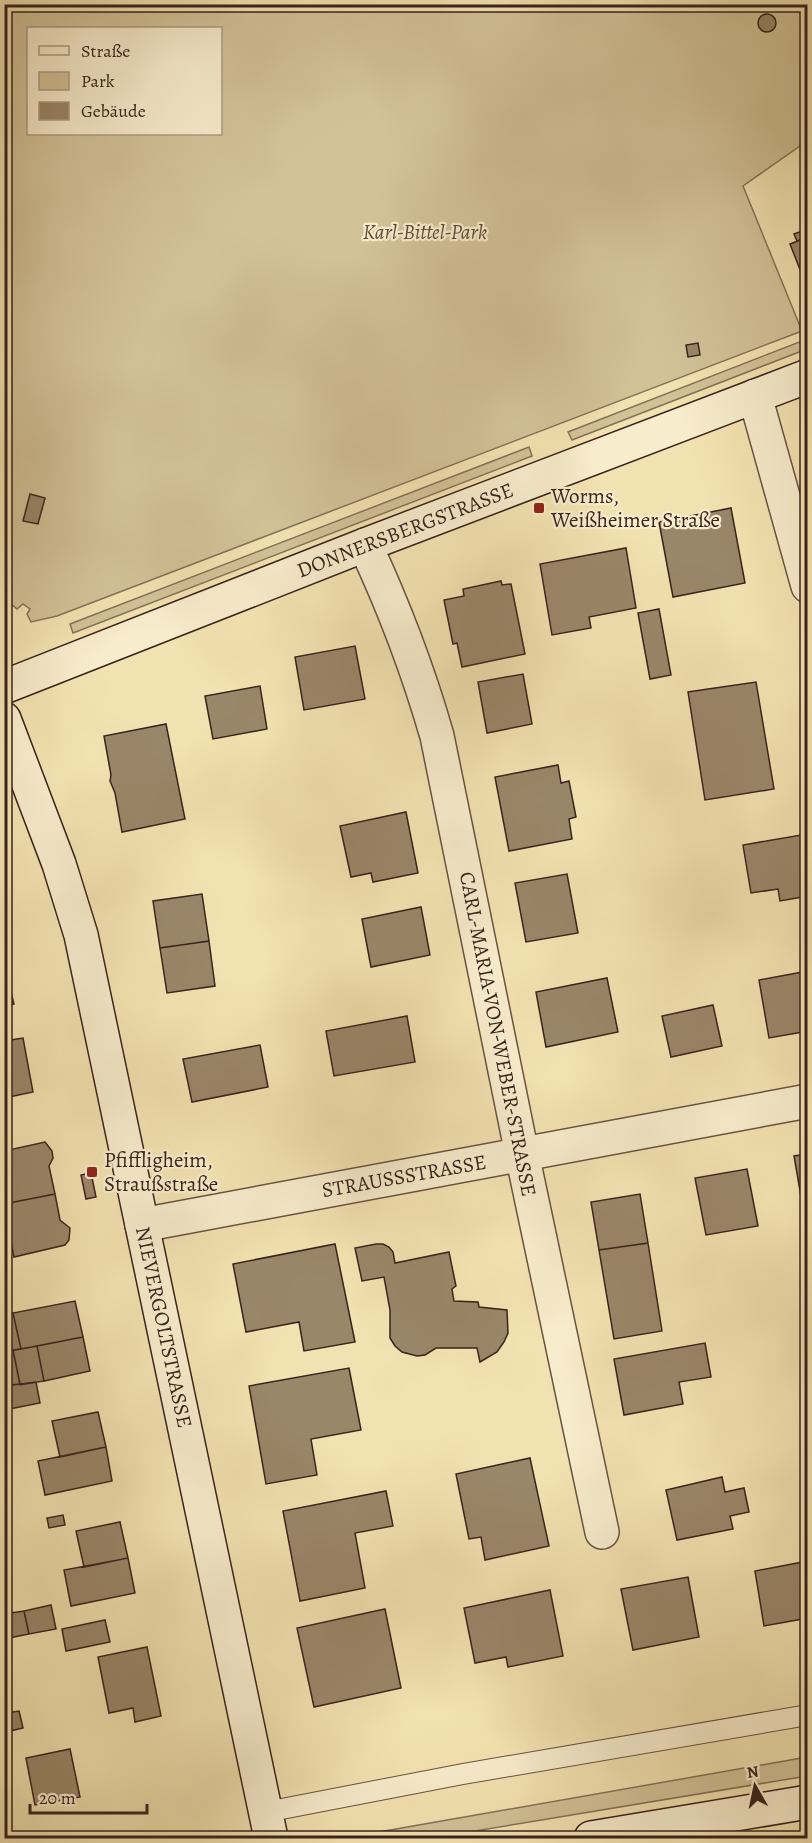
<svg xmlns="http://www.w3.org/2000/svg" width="812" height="1843" font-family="Alegreya,serif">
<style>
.green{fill:#d3c298;stroke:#86725a;stroke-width:1.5;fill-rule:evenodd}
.building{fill:#9a8669;stroke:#39231c;stroke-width:1.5}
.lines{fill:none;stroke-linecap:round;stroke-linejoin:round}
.lane-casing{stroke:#685341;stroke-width:22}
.street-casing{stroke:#685341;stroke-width:36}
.secondary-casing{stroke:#39231c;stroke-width:36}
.lane{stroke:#f7eccc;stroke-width:20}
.street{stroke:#f7eccc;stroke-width:33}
.secondary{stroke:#f7eccc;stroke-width:33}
.poi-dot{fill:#8f2418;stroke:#f7eccc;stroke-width:2}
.labels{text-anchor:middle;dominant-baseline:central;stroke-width:4.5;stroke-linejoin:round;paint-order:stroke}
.park-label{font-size:21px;font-style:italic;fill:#604b3b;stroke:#f7eccc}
.poi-label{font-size:21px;fill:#39231c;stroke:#f7eccc;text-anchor:start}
.street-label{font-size:21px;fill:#39231c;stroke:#f7eccc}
</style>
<rect width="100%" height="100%" fill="#f3e2b1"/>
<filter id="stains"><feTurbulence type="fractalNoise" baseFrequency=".00333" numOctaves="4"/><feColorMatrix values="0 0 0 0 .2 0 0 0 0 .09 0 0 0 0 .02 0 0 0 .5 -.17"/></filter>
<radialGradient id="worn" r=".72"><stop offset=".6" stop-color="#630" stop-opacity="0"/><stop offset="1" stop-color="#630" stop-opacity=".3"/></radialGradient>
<path class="green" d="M4,5H807V141L743,186L802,331L57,616L31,622L27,614L30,609L23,604L17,609L10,603L4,594ZM28,28H220V134H28Z
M807,339V349L572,440L568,432Z
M529,447L532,456L73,633L70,624Z
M807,1757V1776L433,1838H362V1835Z"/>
<path class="building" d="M758 23a9 9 0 1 1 18 0a9 9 0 1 1-18 0Z
M808,229V237L797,241L794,234Z
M808,237V290L790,244Z
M698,343L700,355L688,357L686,345Z
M30,494L45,498L38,524L23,521Z
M731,508L745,583L673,597L659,522Z
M626,548L636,608L589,617L591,628L552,635L540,564Z
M501,581L502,585L511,584L525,654L462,667L457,643L453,644L444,600L464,596L463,589Z
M659,609L671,675L650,679L638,613Z
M355,646L365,699L304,710L295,657Z
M523,674L532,724L487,733L478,682Z
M756,682L774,789L705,800L688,692Z
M260,686L267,729L213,739L205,696Z
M166,724L185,819L122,832L115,793L110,781L111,775L104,736Z
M558,765L561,783L569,781L576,817L569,819L572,839L509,851L495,777Z
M406,812L418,873L373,882L371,873L351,877L340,826Z
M801,835L808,874V896L780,901L778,889L751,893L743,845Z
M567,874L578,933L526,942L515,883Z
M202,894L209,941L160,948L153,901Z
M421,907L430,955L371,967L362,919Z
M209,941L215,986L167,993L160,948Z
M4,966L14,1004L4,1007Z
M808,971V1031L769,1038L759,980Z
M607,978L618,1032L546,1047L536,992Z
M713,1005L722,1046L671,1057L662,1016Z
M407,1016L415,1062L334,1076L326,1031Z
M23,1038L33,1092L4,1098V1041Z
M260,1045L268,1087L192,1102L183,1059Z
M45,1142L52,1151L53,1158L49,1166L55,1194L4,1204V1151Z
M808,1154V1207L803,1208L794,1156Z
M747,1169L758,1226L706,1235L695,1178Z
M91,1173L96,1197L86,1199L81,1175Z
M55,1194L60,1220L70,1228L69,1240L65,1245L14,1257L8,1227H4V1204Z
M640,1194L648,1243L599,1250L591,1202Z
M648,1243L662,1331L614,1339L599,1250Z
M335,1244L355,1342L304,1351L299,1322L246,1332L233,1264Z
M376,1244H383L389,1247L393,1252L395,1263L449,1252L456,1286L452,1289L454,1301L478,1302L479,1307L507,1310L508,1333L504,1342L497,1352L480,1362L477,1348H436L425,1355L417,1356L402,1352L395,1346L390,1338V1310L384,1277L362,1281L355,1248Z
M75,1301L83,1337L21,1349L13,1313Z
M13,1313L21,1349L4,1352V1315Z
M83,1337L90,1371L44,1381L37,1346Z
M705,1343L711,1377L679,1382L683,1404L624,1415L614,1359Z
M37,1346L44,1381L20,1385L13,1350Z
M13,1350L20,1384L4,1386V1352Z
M349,1368L361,1430L311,1439L317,1475L266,1484L249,1386Z
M36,1382L40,1403L4,1410V1386Z
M98,1412L106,1447L60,1457L52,1421Z
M106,1447L112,1481L45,1495L38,1461Z
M530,1458L549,1546L485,1560L481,1537L469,1539L456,1474Z
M722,1477L725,1492L744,1488L749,1512L730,1516L733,1529L677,1540L666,1490Z
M386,1491L393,1526L355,1533L365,1588L300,1601L283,1511Z
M63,1515L65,1525L49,1528L47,1518Z
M120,1522L128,1558L84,1567L76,1531Z
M128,1558L135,1593L71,1606L64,1570Z
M808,1561V1618L764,1626L755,1571Z
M688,1577L699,1637L633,1650L621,1589Z
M550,1590L563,1656L508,1667L506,1657L475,1663L464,1608Z
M51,1605L56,1629L29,1634L24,1611Z
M385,1609L401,1688L314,1707L297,1628Z
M24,1611L29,1634L4,1639V1614Z
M105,1620L110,1642L66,1651L62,1629Z
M147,1647L161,1716L135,1722L133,1708L109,1713L98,1657Z
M19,1711L23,1728L10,1731L6,1713Z
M70,1749L80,1797L35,1805L26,1758Z"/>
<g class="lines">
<g class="lane-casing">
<path id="lane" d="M266,1812L463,1774L808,1715"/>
</g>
<g class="street-casing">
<path id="street" d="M755,396L808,586
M365,545C394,607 418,670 437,736L522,1154L602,1532
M142,1225L808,1101"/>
</g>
<g class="secondary-casing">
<path id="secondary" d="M4,687L365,545L808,376
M4,719L59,864L81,935L271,1838
M591,1838L808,1802"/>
</g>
<use href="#lane" class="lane"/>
<use href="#street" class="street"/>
<use href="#secondary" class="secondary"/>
</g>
<g class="poi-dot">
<rect x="533" y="502" width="12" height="12" rx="3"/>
<rect x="86" y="1166" width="12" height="12" rx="3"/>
</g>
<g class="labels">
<g class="park-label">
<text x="425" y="232">Karl-Bittel-Park</text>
</g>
<g class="poi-label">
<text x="551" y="496">Worms,<tspan x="551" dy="24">Weißheimer Straße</tspan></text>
<text x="104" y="1160">Pfiffligheim,<tspan x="104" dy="24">Straußstraße</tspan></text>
</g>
<g class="street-label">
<text transform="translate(405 530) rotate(-21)">DONNERSBERGSTRASSE</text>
<text transform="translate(498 1034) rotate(79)">CARL-MARIA-VON-WEBER-STRASSE</text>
<text transform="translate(404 1176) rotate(-10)">STRAUSSSTRASSE</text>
<text transform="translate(164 1327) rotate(78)">NIEVERGOLTSTRASSE</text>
</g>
</g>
<rect width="812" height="1843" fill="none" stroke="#f3e2b1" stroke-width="24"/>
<rect x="6" y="6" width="800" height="1831" fill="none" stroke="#39231c" stroke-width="3"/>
<rect x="12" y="12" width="788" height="1819" fill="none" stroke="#39231c" stroke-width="1.5"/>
<rect x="27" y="27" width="195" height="108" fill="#f7eccc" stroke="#ab9c86" stroke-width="1.5"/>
<rect x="39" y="46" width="30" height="9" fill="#f7eccc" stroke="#ab9c86" stroke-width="1.5"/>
<text x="81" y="57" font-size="18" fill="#39231c">Straße</text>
<rect x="39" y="72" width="30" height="18" fill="#d3c298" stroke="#ab9c86" stroke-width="1.5"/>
<text x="81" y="87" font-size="18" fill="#39231c">Park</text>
<rect x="39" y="102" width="30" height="18" fill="#9a8669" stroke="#ab9c86" stroke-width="1.5"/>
<text x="81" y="117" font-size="18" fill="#39231c">Gebäude</text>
<g transform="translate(755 1786) rotate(351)" stroke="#f7eccc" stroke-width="4.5" paint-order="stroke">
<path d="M0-4.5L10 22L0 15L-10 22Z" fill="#39231c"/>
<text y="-9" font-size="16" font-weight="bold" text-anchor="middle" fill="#39231c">N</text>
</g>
<path d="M30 1804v9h117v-9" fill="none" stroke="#39231c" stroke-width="3"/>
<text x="39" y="1804" font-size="18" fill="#39231c" stroke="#f7eccc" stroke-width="4.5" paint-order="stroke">20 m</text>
<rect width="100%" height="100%" filter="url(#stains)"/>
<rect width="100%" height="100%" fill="url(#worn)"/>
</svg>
